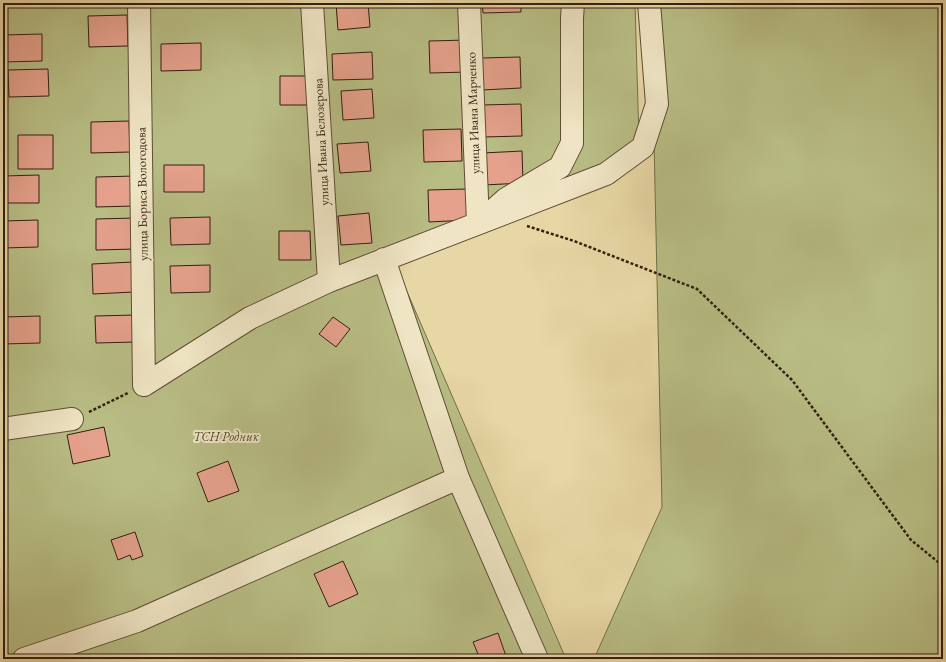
<svg xmlns="http://www.w3.org/2000/svg" width="946" height="662" font-family="'EB Garamond',serif">
<style>
.green{fill:#b8bd84;stroke:#756e4a}
.building{fill:#e5a18c;stroke:#321f11}
.lines{fill:none;stroke-linecap:round;stroke-linejoin:round}
.minor-casing{stroke:#5f4d36;stroke-width:24}
.path{stroke:#321f11;stroke-width:2.5;stroke-dasharray:3 2;stroke-linecap:butt}
.minor{stroke:#efe5c4;stroke-width:22}
.labels{text-anchor:middle;dominant-baseline:central;stroke-width:4;stroke-linejoin:round;paint-order:stroke}
.street-label{font-size:13px;fill:#321f11;stroke:#efe5c4}
.park-label{font-size:13px;font-style:italic;fill:#54462e;stroke:#efe5c4}
</style>
<rect width="100%" height="100%" fill="#e7d7a4"/>
<filter id="stains"><feTurbulence type="fractalNoise" baseFrequency=".005" numOctaves="4"/><feColorMatrix values="0 0 0 0 .2 0 0 0 0 .09 0 0 0 0 .02 0 0 0 .5 -.17"/></filter>
<radialGradient id="worn" r=".72"><stop offset=".6" stop-color="#630" stop-opacity="0"/><stop offset="1" stop-color="#630" stop-opacity=".3"/></radialGradient>
<path class="green" d="M3,3H635L639,141L615,182L395,264L566,659H3Z
M651,3H943V659H594L662,507Z"/>
<path class="building" d="M336,3H368L370,27L338,30Z
M482,3H521V12L483,13Z
M127,15L128,46L89,47L88,16Z
M42,34V61L3,62V35Z
M467,40L468,72L430,73L429,41Z
M201,43V70L161,71V44Z
M372,52L373,79L333,80L332,54Z
M520,57L521,88L482,90V58Z
M48,69L49,96L9,97L8,70Z
M280,76H311V105H280Z
M372,89L374,118L343,120L341,91Z
M521,104L522,136L484,137L482,105Z
M129,121L130,152L91,153V122Z
M461,129L462,161L424,162L423,130Z
M18,135H53V169H18Z
M368,142L371,171L340,173L337,144Z
M522,151L523,183L484,185L483,153Z
M164,165H204V192H164Z
M39,175V203H3V176Z
M135,176V206L96,207V177Z
M467,189L468,220L429,222L428,190Z
M369,213L372,243L341,245L338,216Z
M210,217V244L171,245L170,218Z
M135,218V249L96,250V219Z
M38,220V247L3,248V221Z
M279,231H310L311,260H279Z
M133,262L134,292L93,294L92,264Z
M210,265V292L171,293L170,266Z
M135,315L136,342L96,343L95,316Z
M40,316V343L3,344V317Z
M333,317L350,329L336,347L319,334Z
M104,427L110,456L73,464L67,435Z
M228,461L239,491L208,502L197,473Z
M135,532L143,556L132,560L130,555L118,560L111,540Z
M343,561L358,594L329,607L314,574Z
M498,633L507,659H480L473,642Z"/>
<g class="lines">
<g class="minor-casing">
<path id="minor" d="M139,3L144,385
M312,3L329,281
M469,3L478,223
M497,207L506,199L560,167L572,143V18L573,3
M384,259L458,478L537,659
M144,385L250,318L329,281L606,174L643,147L657,104L649,3
M3,429L72,419
M24,659L137,621L458,478"/>
</g>
<path class="path" d="M527,226L574,241L697,289L792,380L911,540L943,566
M89,412L128,393"/>
<use href="#minor" class="minor"/>
</g>
<g class="labels">
<g class="street-label">
<text transform="translate(473 113) rotate(-92)">улица Ивана Марченко</text>
<text transform="translate(321 142) rotate(-93)">улица Ивана Белозерова</text>
<text transform="translate(142 194) rotate(-91)">улица Бориса Вологодова</text>
</g>
<g class="park-label">
<text x="226" y="436">ТСН Родник</text>
</g>
</g>
<rect width="946" height="662" fill="none" stroke="#e7d7a4" stroke-width="16"/>
<rect x="4" y="4" width="938" height="654" fill="none" stroke="#321f11" stroke-width="2"/>
<rect x="8" y="8" width="930" height="646" fill="none" stroke="#321f11"/>
<rect width="100%" height="100%" filter="url(#stains)"/>
<rect width="100%" height="100%" fill="url(#worn)"/>
</svg>
